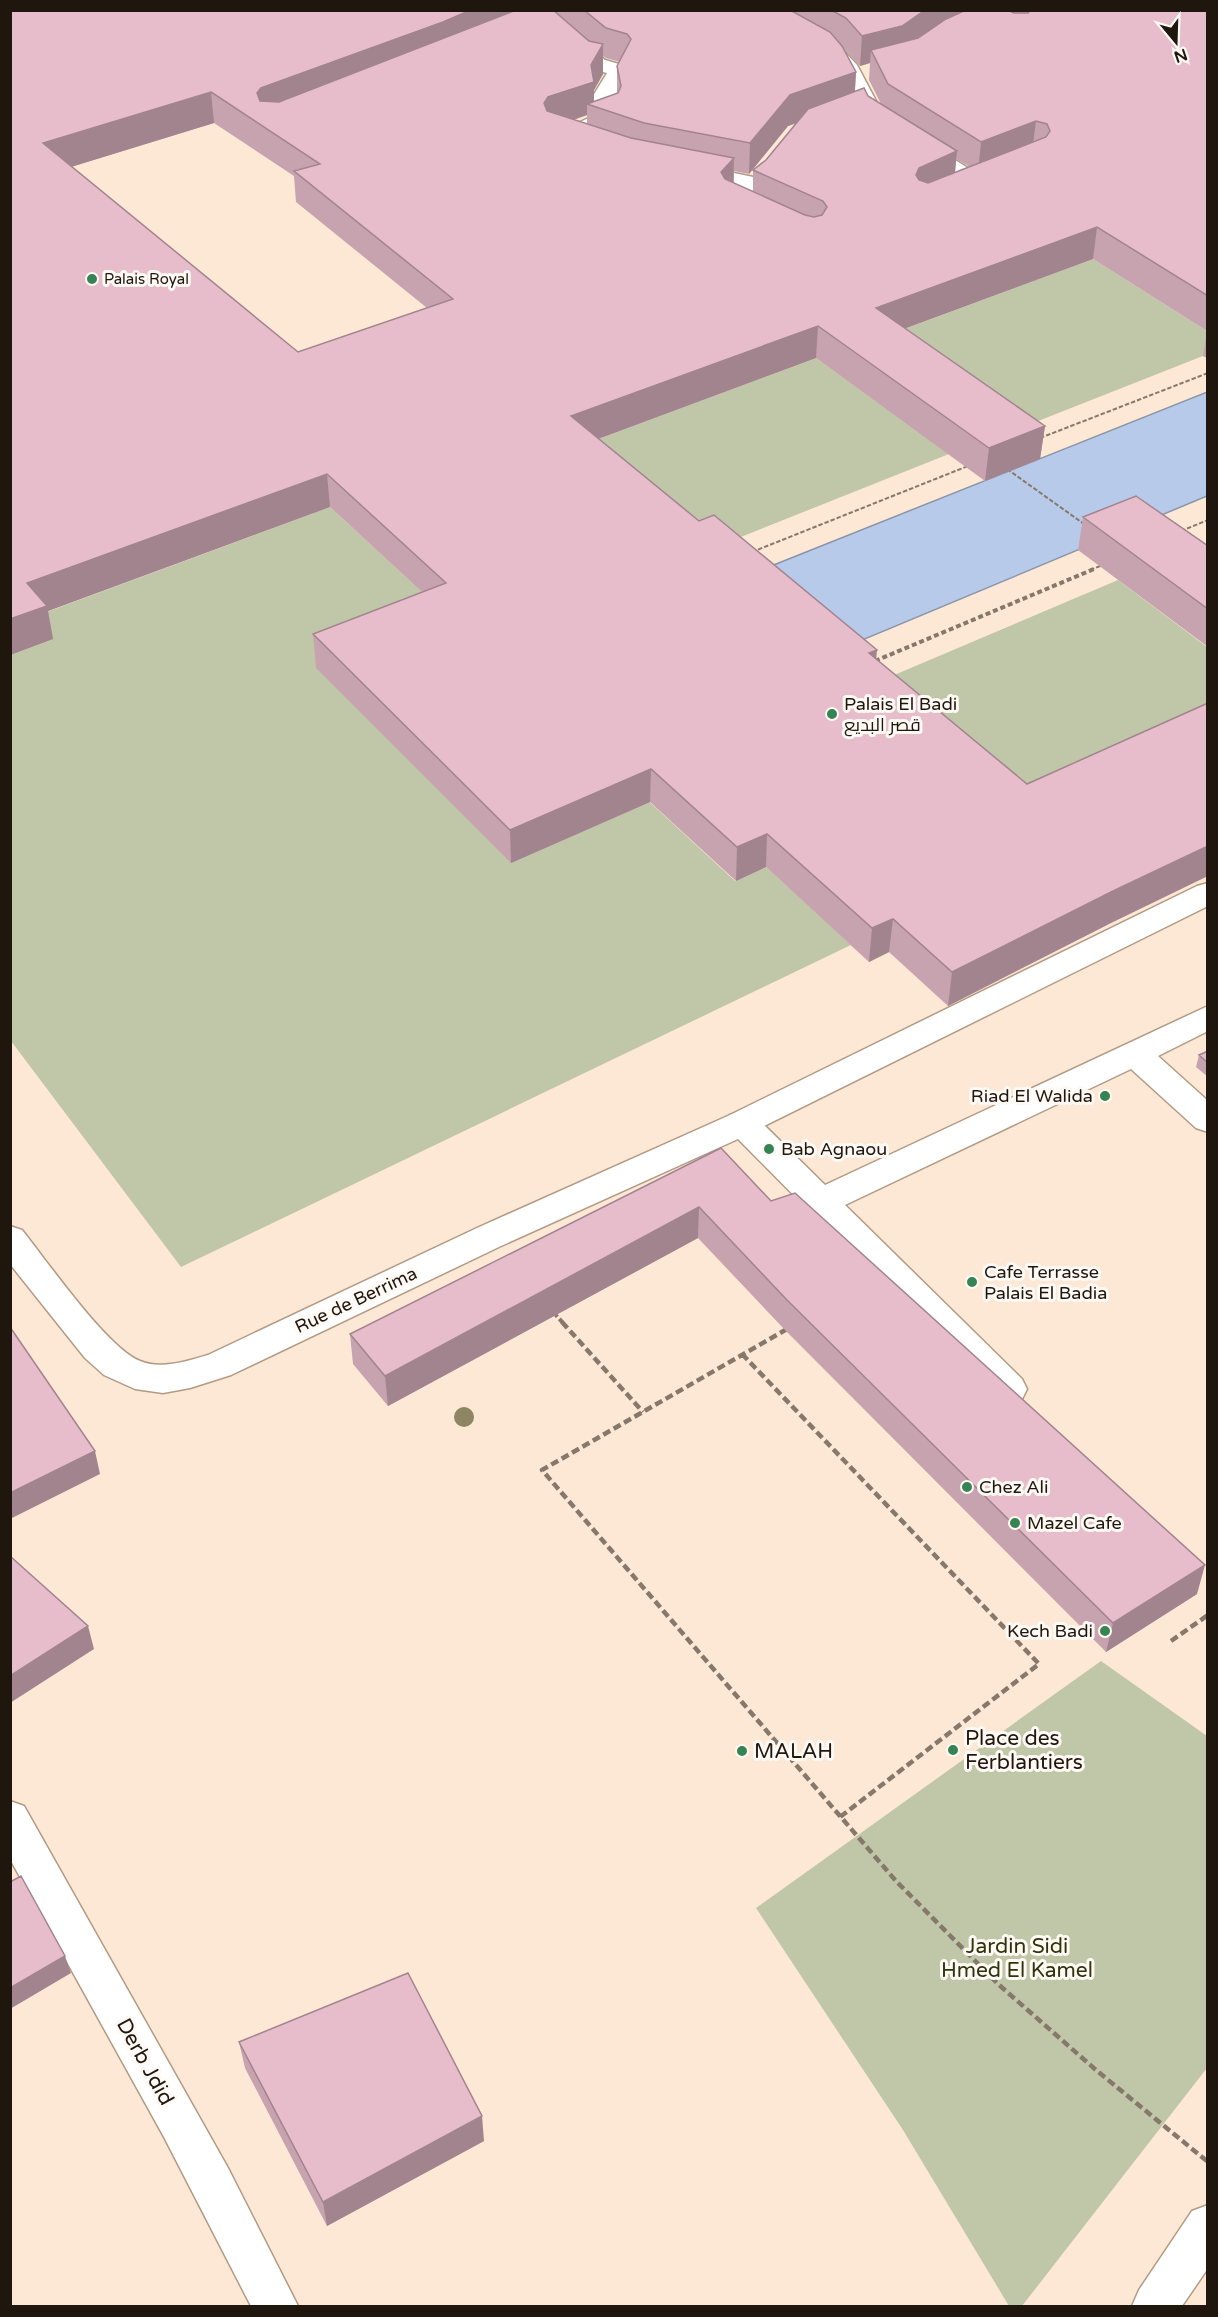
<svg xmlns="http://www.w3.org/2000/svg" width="1218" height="2317" font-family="'Varela Round',Cairo,sans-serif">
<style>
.green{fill:#c0c7a8}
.water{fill:#b8caea;stroke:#8a94a8;stroke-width:1.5}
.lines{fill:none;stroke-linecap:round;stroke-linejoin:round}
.lane-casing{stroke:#b29b84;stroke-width:3}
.street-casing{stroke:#b29b84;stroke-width:3}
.path-far2{stroke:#86786a;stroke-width:2;stroke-dasharray:4.5 2;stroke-linecap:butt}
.path-far1{stroke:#86786a;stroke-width:4;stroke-dasharray:5 3;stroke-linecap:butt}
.path{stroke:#86786a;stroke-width:4.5;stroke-dasharray:8 4;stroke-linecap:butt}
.lane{fill:#fff;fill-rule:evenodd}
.street{fill:#fff;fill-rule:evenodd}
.tree{fill:#8c8665}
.wall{fill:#c7a3af;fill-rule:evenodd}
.shaded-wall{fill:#a2848e}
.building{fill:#e7bdcb;stroke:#a2848e;stroke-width:1.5;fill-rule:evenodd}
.poi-dot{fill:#368453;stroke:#fef9f4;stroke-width:2}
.labels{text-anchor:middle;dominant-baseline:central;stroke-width:6;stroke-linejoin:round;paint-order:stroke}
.far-poi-label{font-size:15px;fill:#1f170e;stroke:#fef9f4;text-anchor:start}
.poi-label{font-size:18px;fill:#1f170e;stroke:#fef9f4;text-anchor:start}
.street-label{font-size:18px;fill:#1f170e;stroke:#fef9f4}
.near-poi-label{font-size:21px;fill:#1f170e;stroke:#fef9f4;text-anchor:start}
.near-park-label{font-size:21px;fill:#2f3509;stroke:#fef9f4}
.near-street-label{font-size:21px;fill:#1f170e;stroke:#fef9f4}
</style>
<rect width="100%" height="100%" fill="#fde8d5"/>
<path class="green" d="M1093,259L1207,331L1208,354L1005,434L874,340Z
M816,358L949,454L698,554L571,449Z
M330,507L735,881L766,867L851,945L181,1267L11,1041V655L33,617Z
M1118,580L1207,647V733L1022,818L866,687Z
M1101,1661L1207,1736V2068L1022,2306H1009L903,2130L756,1908Z"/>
<path class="water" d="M1207,392V496L836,651L746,576Z"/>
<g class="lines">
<g class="lane-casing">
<path id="lane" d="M750,10H773L785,20L843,50L857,65L884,116L984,178L987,183C980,194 958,200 946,197L943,192L946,187L959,182L867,125L839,68L829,58L771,28Z
M569,35L576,37L605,60L626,66L629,70L615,96L619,117C611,128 591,136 578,133L575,128L578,123L597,114L593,96L607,73L591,69L562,45L559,41L562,37Z
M690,164L763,179L766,184L763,189L755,191L682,176L679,171L682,166Z
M1208,883V906L754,1131L742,1135L730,1131L726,1123L730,1115L1197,886Z
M10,1801L24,1806L228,2168L298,2306H251L164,2137L10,1859Z"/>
</g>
<g class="street-casing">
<path id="street" d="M1208,1006V1031L1158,1056L1208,1101V1132L1196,1128L1131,1069L845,1205L1022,1379L1027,1389L1022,1399L1009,1403L996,1399L738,1139L501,1246L231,1375L190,1388L163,1393L135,1389L104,1375L85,1358L10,1264V1226L22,1230C47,1261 107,1348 140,1361C161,1370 187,1361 208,1355L477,1228L730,1115L742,1111L754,1115L825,1185Z
M1208,2205V2268L1182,2306H1132L1139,2290L1192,2211Z"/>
</g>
<path class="path-far2" d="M1040,438L1208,373
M1007,469L1084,524
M1181,531L1208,520
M752,552L968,466
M1090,570L1103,565"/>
<path class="path-far1" d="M875,661L1094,569
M554,1313L563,1323"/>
<path class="path" d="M562,1322L643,1412
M787,1329L542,1470L896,1881L998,1984L1096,2070L1208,2162
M742,1354L1039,1664L840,1817
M1171,1641L1208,1615"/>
<use href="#lane" class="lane"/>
<use href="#street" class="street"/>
</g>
<circle class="tree" cx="464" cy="1417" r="10"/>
<path class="wall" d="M10,10H1208V359L1203,356L1207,331L1093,259L905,328L1045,426L1040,459L985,481L816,358L598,439L699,521L876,659L1107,925L948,1006L889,952L869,962L766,867L736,881L650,802L511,863L316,668L313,634L422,592L330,507L48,611L53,639L10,655ZM843,48L860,66L870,63L869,80L881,104L868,96L855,92L856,72ZM603,56L606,58L620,62L617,66V93L594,102V90L603,74ZM587,115V124L574,120ZM214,123L294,176L296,202L427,308L298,352L71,167ZM797,123L766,160L753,170V191L734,183V171L749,174L788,126ZM956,159L970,167L955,173Z
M1083,517L1208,546V647L1078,550Z
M1208,1051V1077L1196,1067L1199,1055Z
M721,1148L771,1201L1197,1594L1106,1652L785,1330L698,1238L388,1406L353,1364L350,1334Z
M239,2042L484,2141L327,2226L245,2068Z"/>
<path class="shaded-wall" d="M471,10H531L264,118L257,93L261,88Z
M925,10H966L877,61L871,50L870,63L860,66L862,36Z
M603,44V74L594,90V107L587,104V115L548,128L544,103L548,97L591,65Z
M856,72L854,103L788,126L749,174L750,143L790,95Z
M211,92L214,123L48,174L43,143Z
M1036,121L1032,152L978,172L981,142Z
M957,151L954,182L916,199V175L919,168Z
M734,158L733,188L720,203L721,172Z
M1097,227L1093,259L874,340L876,308Z
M818,326L816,358L571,449V416Z
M1045,426L1040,459L985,481L989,448Z
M327,474L330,507L48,611L53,639L10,655V619L27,583Z
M877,650L874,683L869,653Z
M651,769L650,802L511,863L510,830Z
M767,834L766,867L736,881L737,847Z
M1208,846V876L1107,925L948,1006L952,972L1113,891Z
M893,919L889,952L869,962L872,928Z
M699,1207L698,1238L388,1406L385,1376Z
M95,1451L100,1474L10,1519V1493Z
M1205,1565L1197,1594L1106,1652L1113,1623Z
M88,1626L94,1649L10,1703V1676Z
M65,1956L71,1973L10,2009V1988Z
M482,2116L484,2141L327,2226L323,2202Z"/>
<path class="building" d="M10,10H471L443,22L261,88L257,93L260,101L279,102L516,10H553L589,41L603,44L591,65L594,82L548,97L544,103L547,111L631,138L734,158L721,172L725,179L805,215L814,217L822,215L827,207L823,201L753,170L766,160L808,109L864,88L868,96L957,151L919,168L916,175L919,180L928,183L1046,137L1050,131L1047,124L1036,121L981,142L888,84L871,50L918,38L946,19L966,10H1007L1014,13H1028L1031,10H1208V296L1097,227L876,308L1045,426L989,448L818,326L571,416L699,521L714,515L877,650L869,653L1027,784L1208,703V846L1113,891L952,972L893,919L872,928L767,834L737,847L651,769L510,830L313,634L446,583L327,474L27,583L47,606L10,619ZM211,92L320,164L294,171L453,299L298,352L43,143Z
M584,10H790L830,32L842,46L856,72L790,95L750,143L644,123L587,104L618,93L621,86L617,66L631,39L627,34L606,28Z
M831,10H925L902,26L862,36L846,18Z
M1136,496L1208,546V609L1083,517Z
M1208,1051V1063L1199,1055Z
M721,1148L771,1201L795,1193L1205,1565L1113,1623L787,1300L699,1207L385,1376L350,1334Z
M10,1327L95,1451L10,1493Z
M10,1556L88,1626L10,1676Z
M21,1876L65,1956L10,1988V1882Z
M408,1973L482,2116L323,2202L239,2042Z"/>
<g class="poi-dot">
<circle cx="92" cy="279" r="6"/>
<circle cx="832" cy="714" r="6"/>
<circle cx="1105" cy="1096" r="6"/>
<circle cx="769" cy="1149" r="6"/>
<circle cx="972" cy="1282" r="6"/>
<circle cx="967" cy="1487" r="6"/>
<circle cx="1015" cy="1523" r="6"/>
<circle cx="1105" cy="1631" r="6"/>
<circle cx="953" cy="1750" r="6"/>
<circle cx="742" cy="1751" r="6"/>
</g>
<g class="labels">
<g class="far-poi-label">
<text x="104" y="279">Palais Royal</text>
</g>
<g class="poi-label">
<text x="844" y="704">Palais El Badi<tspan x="844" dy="21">قصر البديع</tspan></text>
<text x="1093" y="1096" text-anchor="end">Riad El Walida</text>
<text x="781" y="1149">Bab Agnaou</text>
<text x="984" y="1272">Cafe Terrasse<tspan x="984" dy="21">Palais El Badia</tspan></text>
<text x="979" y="1487">Chez Ali</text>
<text x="1027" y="1523">Mazel Cafe</text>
<text x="1093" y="1631" text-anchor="end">Kech Badi</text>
</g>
<g class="street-label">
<text transform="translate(356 1300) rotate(-25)">Rue de Berrima</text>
</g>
<g class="near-poi-label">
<text x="965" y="1738">Place des<tspan x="965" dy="24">Ferblantiers</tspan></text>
<text x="754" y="1751">MALAH</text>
</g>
<g class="near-park-label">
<text x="1017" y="1946">Jardin Sidi<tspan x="1017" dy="24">Hmed El Kamel</tspan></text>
</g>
<g class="near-street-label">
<text transform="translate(145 2062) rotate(61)">Derb Jdid</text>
</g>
</g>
<rect width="1218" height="2317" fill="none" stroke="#1f170e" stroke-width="24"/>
<g transform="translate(1176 42) rotate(161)" stroke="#fef9f4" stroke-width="4.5" paint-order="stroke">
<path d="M0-4.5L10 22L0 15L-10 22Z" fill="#1f170e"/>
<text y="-9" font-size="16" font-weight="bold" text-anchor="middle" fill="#1f170e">N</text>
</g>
</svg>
